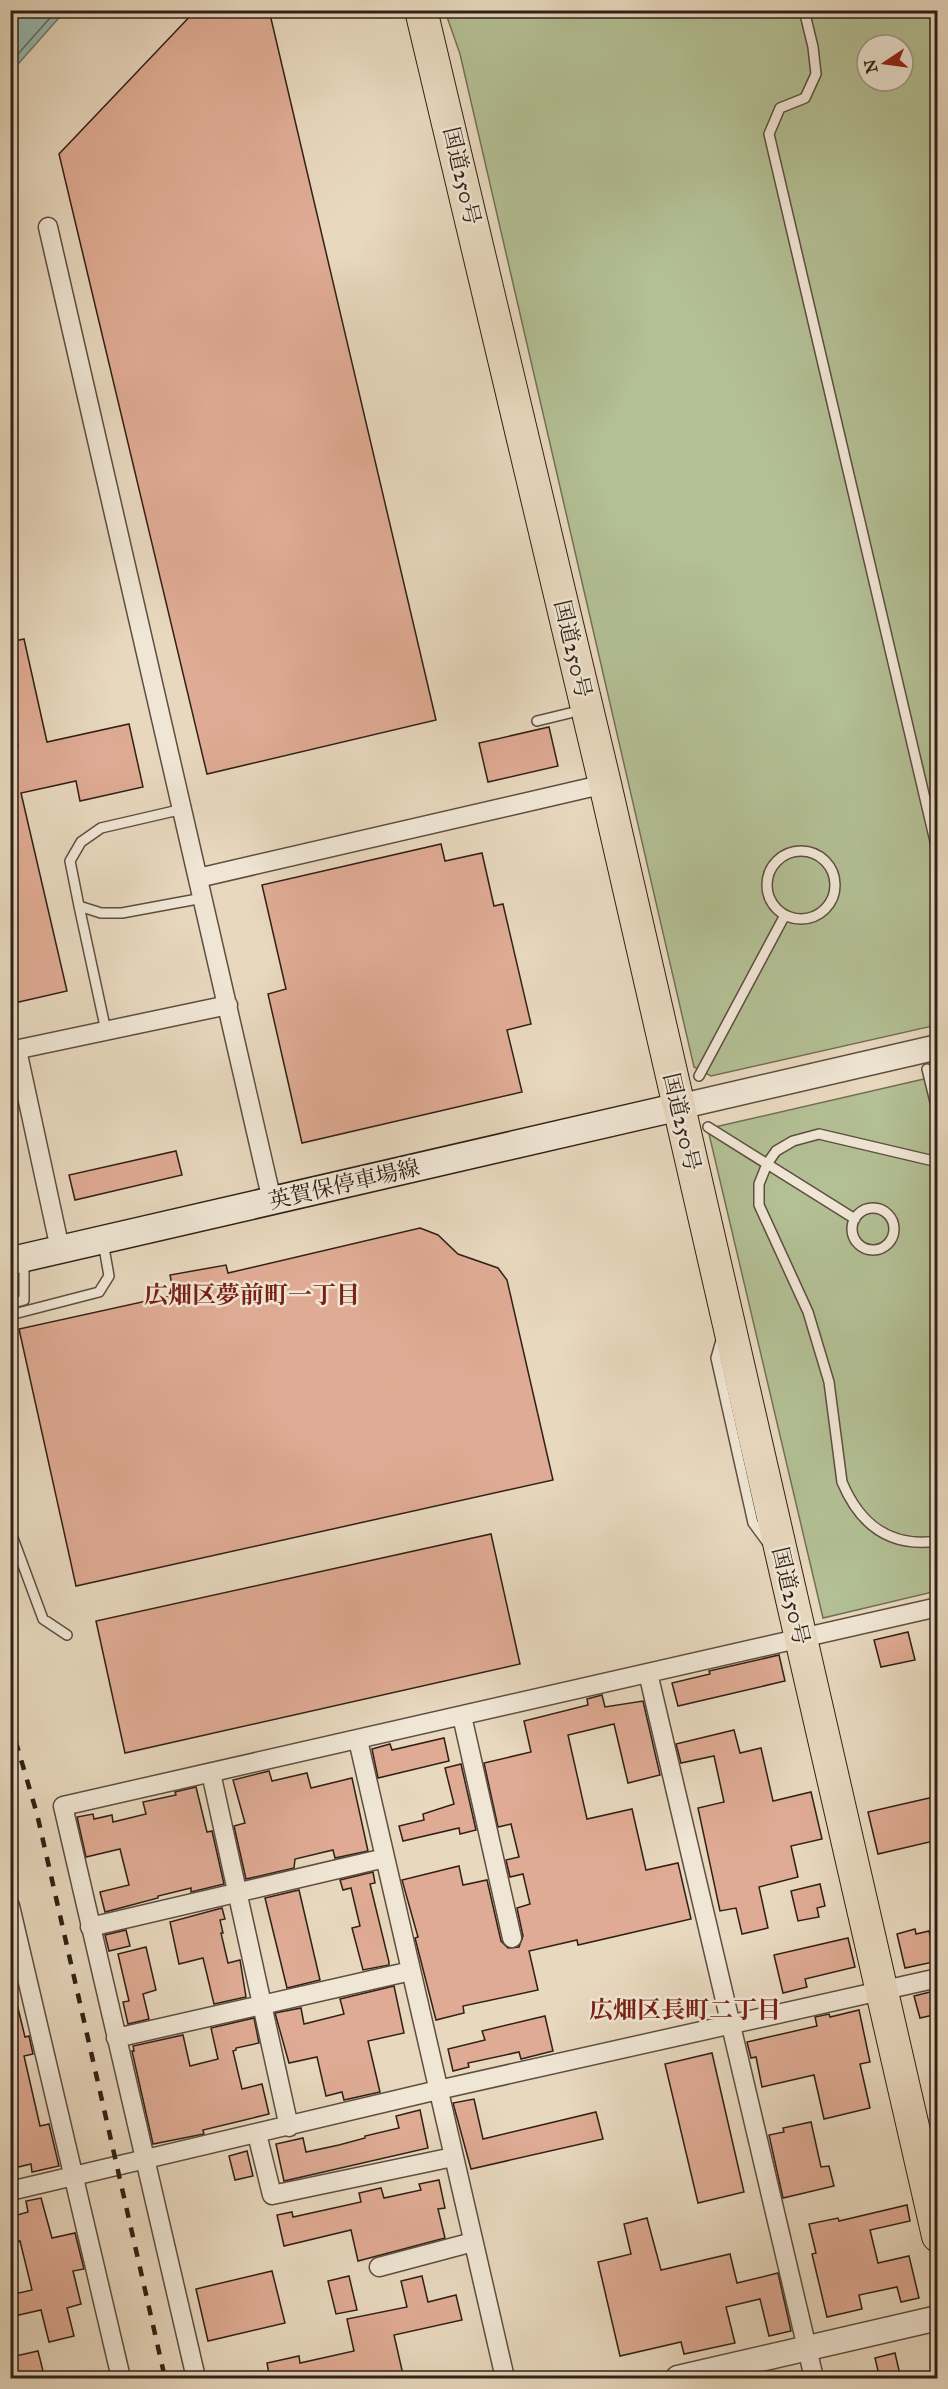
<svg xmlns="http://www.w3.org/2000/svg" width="948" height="2389" font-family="'IM FELL Great Primer','Noto Serif JP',serif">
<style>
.green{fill:#b3bf94;stroke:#727055;stroke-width:1.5;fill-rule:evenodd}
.water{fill:#97bab1;stroke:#6e7c73;stroke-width:1.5}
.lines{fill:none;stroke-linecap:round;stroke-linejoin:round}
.shore{stroke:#646d64;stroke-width:1.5}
.building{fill:#dfab94;stroke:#302016;stroke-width:1.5}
.service-casing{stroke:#5e4e40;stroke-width:12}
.minor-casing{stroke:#5e4e40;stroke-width:21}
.tertiary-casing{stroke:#5e4e40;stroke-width:27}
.secondary-casing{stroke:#302016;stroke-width:30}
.trunk-casing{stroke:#302016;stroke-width:34}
.service{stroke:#f0e6d5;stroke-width:9}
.minor{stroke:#f0e6d5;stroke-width:18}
.tertiary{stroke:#f0e6d5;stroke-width:24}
.secondary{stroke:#f0e6d5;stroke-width:27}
.trunk{stroke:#e8d8be;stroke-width:32}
.rail{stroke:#302016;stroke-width:4.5;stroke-dasharray:10 10;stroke-linecap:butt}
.labels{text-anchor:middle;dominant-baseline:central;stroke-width:5;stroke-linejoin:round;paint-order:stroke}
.street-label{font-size:22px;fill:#302016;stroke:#f0e6d5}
.neighbourhood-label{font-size:24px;font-weight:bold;fill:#7a1f14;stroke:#f0e6d5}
</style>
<rect width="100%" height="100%" fill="#e8d8be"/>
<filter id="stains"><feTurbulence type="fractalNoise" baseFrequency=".00333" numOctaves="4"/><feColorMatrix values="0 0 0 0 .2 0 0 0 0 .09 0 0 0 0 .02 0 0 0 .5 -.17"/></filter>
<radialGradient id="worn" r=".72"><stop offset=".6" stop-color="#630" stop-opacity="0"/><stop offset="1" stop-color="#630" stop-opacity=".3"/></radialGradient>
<path class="green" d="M445,11H937V1025L711,1076L694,1067L460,54ZM867,45H903V81H867Z
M937,1076V1591L823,1618L709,1134L715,1127Z"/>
<path class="water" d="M11,10L65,11L11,72L10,11Z"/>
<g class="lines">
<path class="shore" d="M10,63L57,10"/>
</g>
<path class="building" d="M196,10H269L436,720L207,774L59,154Z
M24,639L47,742L129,724L143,787L80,801L76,781L21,793L67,991L10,1004V748L18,746L10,711V642Z
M549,727L558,766L488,782L479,743Z
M441,844L445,861L482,853L494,906L503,904L531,1024L507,1030L522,1092L302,1143L268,994L286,989L262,885Z
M176,1151L182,1175L75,1200L69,1175Z
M420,1228L438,1235L458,1254L498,1268L507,1280L553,1480L76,1586L19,1329L174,1295L170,1275L226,1265L228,1273Z
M491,1534L520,1664L125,1753L96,1621Z
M908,1632L915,1660L881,1667L874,1640Z
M779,1655L785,1681L678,1706L672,1683L710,1674L709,1671Z
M602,1695L605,1707L643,1701L660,1775L628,1783L614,1724L568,1735L587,1819L632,1809L646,1870L678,1863L691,1919L578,1945L577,1940L529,1951L538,1990L463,2006L464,2013L436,2020L415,1938L418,1937L402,1880L459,1866L463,1885L487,1880L501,1941L508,1948L519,1947L523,1936L517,1908L530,1904L523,1874L510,1877L506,1860L519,1857L511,1824L498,1827L484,1763L531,1752L524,1721L588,1705L587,1699Z
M734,1730L740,1753L761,1748L773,1801L811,1792L822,1839L791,1846L798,1877L759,1887L768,1928L742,1934L736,1908L720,1911L698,1808L724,1802L714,1756L681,1763L676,1744Z
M444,1738L449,1761L378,1778L372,1749L390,1744L392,1750Z
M461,1764L476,1830L460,1834L459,1828L403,1841L399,1826L424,1820L423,1814L454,1804L445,1768Z
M269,1771L272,1781L307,1773L311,1788L352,1778L368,1851L335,1858L333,1850L295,1859L294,1868L246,1879L234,1826L245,1823L233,1780Z
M196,1787L207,1832L212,1831L224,1884L191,1892V1888L158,1896V1898L105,1912L100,1892L129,1885L120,1849L86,1857L77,1817L93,1814L94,1819L112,1815L113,1822L146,1814L143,1802L176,1795L175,1792Z
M938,1796V1840L878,1854L868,1812Z
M373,1872L375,1883L370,1884L389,1962V1965L363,1970L352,1928L360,1926L351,1888L343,1890L340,1880Z
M820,1884L825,1906L817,1908L819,1917L798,1921L791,1891Z
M299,1890L320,1980L287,1988L265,1898Z
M222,1908L225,1919L220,1920L223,1933H221L228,1963L240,1960L246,1997L214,2004L203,1958L179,1964L170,1922Z
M915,1929L916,1934L929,1931L932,1944L938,1942V1961L905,1968L897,1934Z
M126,1930L130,1946L109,1951L105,1935Z
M848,1938L855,1967L805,1979L807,1987L783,1993L774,1955Z
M146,1947L156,1990L143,1994L149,2019L128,2024L123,2002L129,2001L118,1954Z
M394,1986L404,2033L368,2041L380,2092L344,2100L342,2092L326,2096L317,2057L289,2063L275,2013L301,2008L304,2024L344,2014L340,1999Z
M938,1990V2014L920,2018L914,1996Z
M16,2000L25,2037L29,2036L33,2054L24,2056L40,2126L49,2124L59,2166L32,2172L31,2164L10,2169V2001Z
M859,2010L870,2062L860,2064L870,2108L824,2119L814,2075L762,2087L756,2057L751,2058L747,2042L817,2026L815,2017L829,2014L830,2017Z
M545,2016L553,2051L521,2059L519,2052L468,2063L469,2067L453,2071L448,2049L485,2040L482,2031Z
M254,2018L259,2043L236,2048V2050L233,2051L242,2089L262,2084L269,2114L203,2130L204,2134L153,2144L132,2051H134L133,2046L183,2035L190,2066L218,2059L211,2028Z
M712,2053L744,2192L698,2203L665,2064Z
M474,2099L483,2139L596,2112L603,2139L471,2169L453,2103Z
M420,2110L428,2148L284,2181L276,2144L303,2138L306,2152L339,2145L365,2138V2136L399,2128L396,2116Z
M811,2122L821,2167L829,2166L834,2186L783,2198L769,2135L784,2132L783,2128Z
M247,2151L253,2176L235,2180L229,2156Z
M439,2180L445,2208L438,2209L445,2238L358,2261L351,2230L284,2246L277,2215L292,2212L293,2217L361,2202L359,2193L381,2188L384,2198L421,2190L419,2184Z
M41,2198L52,2238L75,2233L84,2269L73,2271L81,2304L67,2308L74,2336L49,2342L41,2310L10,2317V2295L32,2290L20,2241L10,2243V2217L28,2212L26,2201Z
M907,2205L910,2221L870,2230L878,2263L909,2256L919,2298L901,2302L897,2287L859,2295L862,2309L827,2317L812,2254L816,2253L809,2224L838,2218L839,2221Z
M647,2218L661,2270L730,2254L737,2283L778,2273L791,2331L769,2336L760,2299L726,2307L735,2343L684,2354L681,2342L620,2356L598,2262L631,2254L624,2224Z
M272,2271L285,2323L208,2341L196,2289Z
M349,2276L357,2310L336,2314L328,2281Z
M422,2276L428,2302L456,2295L462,2320L394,2335L404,2379H270L267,2363L299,2356L300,2363L354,2351L347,2319L407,2307L401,2281Z
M38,2351L45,2379H16L11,2357Z
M895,2353L901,2379H880L875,2358Z"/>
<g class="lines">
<g class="service-casing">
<path id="service" d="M804,10L813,47L816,74L805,98L780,108L769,134L938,854
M537,721L570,713
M183,809L101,828L81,842L70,861L79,906L101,913H122L203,898
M767 885a34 34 0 1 1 68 0a34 34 0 1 1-68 0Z
M79,906L106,1031
M927,1069L938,1114
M699,1076L785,915
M708,1127L855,1219
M938,1162L819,1134L793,1141L776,1151L767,1164L759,1184V1205L808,1312L829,1382L842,1482C860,1525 890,1548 938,1541
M852 1229a21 21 0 1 1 42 0a21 21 0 1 1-42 0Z
M10,1304L24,1300V1260
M10,1315L99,1292L109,1276L103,1242
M722,1337L716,1358L753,1523L767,1542
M10,1530L43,1619L67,1635"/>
</g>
<g class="minor-casing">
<path id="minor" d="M48,227L272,1201
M198,878L605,784
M17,1050L60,1249
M10,1051L228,1005
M648,1673L814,2378
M462,1716L512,1938
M358,1740L505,2378
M211,1773L289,2127
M10,1906L121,2378
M90,1927L385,1858
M116,2038L411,1971
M257,2134L272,2195L453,2157
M10,2191L438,2090L938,1978
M379,2267L473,2242
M196,2378L63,1806L938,1607"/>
</g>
<g class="tertiary-casing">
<path id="tertiary" d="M678,1107L938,1047
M678,2378L938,2318"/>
</g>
<g class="secondary-casing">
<path id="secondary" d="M10,1261L678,1107"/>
</g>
<g class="trunk-casing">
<path id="trunk" d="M421,10L605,784L938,2236"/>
</g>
<use href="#service" class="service"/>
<use href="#minor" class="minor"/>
<use href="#tertiary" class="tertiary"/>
<use href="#secondary" class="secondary"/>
<use href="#trunk" class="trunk"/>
<path class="rail" d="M10,1722L37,1814L165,2378"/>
</g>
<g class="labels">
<g class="street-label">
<text transform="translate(462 176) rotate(77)">国道250号</text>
<text transform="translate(573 649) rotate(77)">国道250号</text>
<text transform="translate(682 1122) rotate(77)">国道250号</text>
<text transform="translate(344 1184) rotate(-13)">英賀保停車場線</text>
<text transform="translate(791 1596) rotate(77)">国道250号</text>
</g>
<g class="neighbourhood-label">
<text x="252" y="1295">広畑区夢前町一丁目</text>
<text x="685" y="2010">広畑区長町二丁目</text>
</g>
</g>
<rect width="948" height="2389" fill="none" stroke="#e8d8be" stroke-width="36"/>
<rect x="12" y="12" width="924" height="2365" fill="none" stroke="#302016" stroke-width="3"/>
<rect x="18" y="18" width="912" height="2353" fill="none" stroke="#302016" stroke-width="1.5"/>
<g transform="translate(885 63) rotate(257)"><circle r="28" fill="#f0e6d5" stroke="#a39789" stroke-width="1.5"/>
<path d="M0-4.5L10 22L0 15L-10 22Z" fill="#8f2418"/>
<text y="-9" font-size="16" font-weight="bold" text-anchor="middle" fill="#302016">N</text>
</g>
<rect width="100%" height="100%" filter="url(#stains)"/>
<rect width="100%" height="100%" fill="url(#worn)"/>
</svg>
